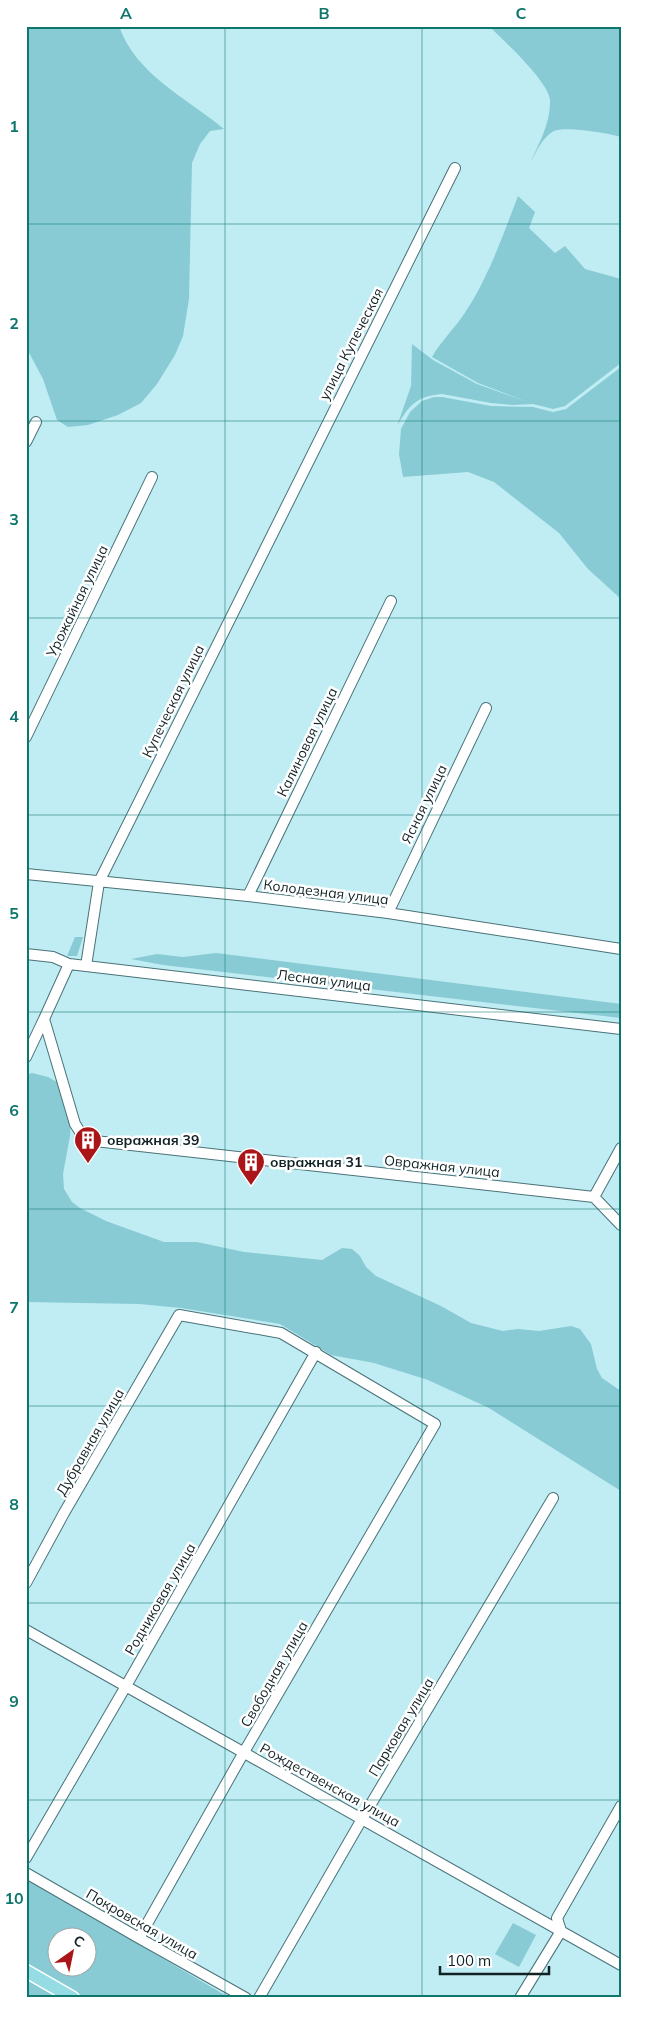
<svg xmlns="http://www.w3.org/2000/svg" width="647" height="2024" font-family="Mulish,sans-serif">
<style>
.green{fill:#88cbd4;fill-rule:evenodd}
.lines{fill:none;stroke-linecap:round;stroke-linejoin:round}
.minor-casing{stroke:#497278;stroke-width:12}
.major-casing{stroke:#fff;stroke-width:15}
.minor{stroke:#fff;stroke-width:10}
.major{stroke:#95dce5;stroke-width:12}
.grid{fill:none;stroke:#0f766e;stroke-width:1;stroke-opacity:0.55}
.labels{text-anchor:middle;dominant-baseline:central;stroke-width:5;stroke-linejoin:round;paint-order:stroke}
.street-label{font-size:14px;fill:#112225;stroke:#fff}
.poi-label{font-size:14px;font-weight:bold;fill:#112225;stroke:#fff;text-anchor:start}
.neatline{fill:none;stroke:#0f766e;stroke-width:2}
.grid-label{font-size:16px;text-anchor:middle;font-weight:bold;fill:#0f766e}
</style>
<rect width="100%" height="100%" fill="#c0ecf3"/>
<path class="green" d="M26,26H119C136,75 187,98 224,129L210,131L200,144L192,163L189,299L183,336L175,355L157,384L141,403L118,415L88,425L68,427L57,420L43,379L26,347Z
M489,26H621V137C608,133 565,126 554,131C542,137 536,153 530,163C539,144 551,122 550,100C549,82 503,40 489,26Z
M518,196L535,212L529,228L555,253L565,246L585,269L621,279V363L565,406L553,409L533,404L512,405L491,403L442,394C416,396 409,406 397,426L411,386L412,344L433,360L477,384L530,403L478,383L432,357C441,341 456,327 466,311C489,276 503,235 518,196Z
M621,367V599L588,569L559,533L494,482L468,472L403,477L399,454L401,429L410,412L422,401L434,397H442L491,406L533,407L553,412L566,409Z
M75,937H83L77,956H67Z
M216,953L621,1004V1018L163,965L131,959L157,954L183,957Z
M32,1073L48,1077L59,1083L71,1122L70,1136L63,1174L64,1189L72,1202L80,1208L106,1221L164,1242H197L244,1252L322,1260L342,1248L352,1249L360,1256L366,1267L376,1276L441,1306L471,1323L503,1331L518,1329L539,1331L571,1326L580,1329L591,1344L597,1369L602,1378L621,1391V1491L489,1408L428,1380L374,1363L331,1355L280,1324L181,1308L139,1304L26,1302V1075Z
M26,1878L230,1998H82L26,1966ZM58,1936H88V1966H58Z
M513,1923L536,1935L519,1967L495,1954Z
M26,1977L63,1998H26Z"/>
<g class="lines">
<g class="minor-casing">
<path id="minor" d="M26,442L36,422
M26,737L152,477
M26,874L248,896L388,913L621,949
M248,896L391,601
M388,913L486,708
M26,954L53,957L69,964L621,1029
M69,964L44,1019L75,1124L82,1135L95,1141L594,1197L621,1148
M86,966L99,882L455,168
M26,1057L44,1019
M594,1197L621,1225
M26,1583L64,1513L179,1315L281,1333L435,1424L244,1752L139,1938
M26,1630L621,1965
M26,1858L126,1686L316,1352
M26,1873L139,1938L246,1998
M259,1998L362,1819L553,1498
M520,1998L561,1931L557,1918L621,1806"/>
</g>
<g class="major-casing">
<path id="major" d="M26,1971L73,1998"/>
</g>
<use href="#minor" class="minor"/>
<use href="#major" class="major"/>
</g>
<path class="grid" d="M225,26V1998M422,26V1998M26,224H621M26,421H621M26,618H621M26,815H621M26,1012H621M26,1209H621M26,1406H621M26,1603H621M26,1800H621"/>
<defs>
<g id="building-pin" transform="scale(1.4375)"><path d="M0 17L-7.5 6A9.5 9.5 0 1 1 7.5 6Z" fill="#a91518" stroke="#fff"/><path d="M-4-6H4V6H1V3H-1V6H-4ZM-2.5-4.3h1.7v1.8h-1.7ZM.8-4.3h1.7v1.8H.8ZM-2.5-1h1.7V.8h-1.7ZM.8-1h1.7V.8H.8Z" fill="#fff"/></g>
</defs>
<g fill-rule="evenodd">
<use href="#building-pin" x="88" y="1140"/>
<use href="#building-pin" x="251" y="1162"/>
</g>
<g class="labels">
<g class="street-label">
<text transform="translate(351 344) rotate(-63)">улица Купеческая</text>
<text transform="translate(77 601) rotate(-64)">Урожайная улица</text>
<text transform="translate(173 701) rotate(-64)">Купеческая улица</text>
<text transform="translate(307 742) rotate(-64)">Калиновая улица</text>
<text transform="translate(424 804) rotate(-64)">Ясная улица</text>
<text transform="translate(326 892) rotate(7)">Колодезная улица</text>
<text transform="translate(324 980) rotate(7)">Лесная улица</text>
<text transform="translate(442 1166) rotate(6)">Овражная улица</text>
<text transform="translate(90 1442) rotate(-60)">Дубравная улица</text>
<text transform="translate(160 1599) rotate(-60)">Родниковая улица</text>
<text transform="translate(274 1674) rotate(-60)">Свободная улица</text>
<text transform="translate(401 1727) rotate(-59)">Парковая улица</text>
<text transform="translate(330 1785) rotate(29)">Рождественская улица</text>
<text transform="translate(142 1924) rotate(30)">Покровская улица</text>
</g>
<g class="poi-label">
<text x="107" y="1140">овражная 39</text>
<text x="270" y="1162">овражная 31</text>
</g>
</g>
<rect width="647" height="2024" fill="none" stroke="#ffffff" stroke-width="55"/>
<g transform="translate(72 1952) rotate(33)"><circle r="24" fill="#ffffff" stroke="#a0a7a8"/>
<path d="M0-4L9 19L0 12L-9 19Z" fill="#a91518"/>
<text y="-8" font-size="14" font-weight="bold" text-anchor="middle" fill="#112225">С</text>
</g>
<path d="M440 1966v8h109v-8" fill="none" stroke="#112225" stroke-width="2.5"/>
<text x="447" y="1966" font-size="15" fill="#112225" stroke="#ffffff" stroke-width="4" paint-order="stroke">100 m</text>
<rect x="28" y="28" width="592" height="1968" class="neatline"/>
<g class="grid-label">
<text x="126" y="19">A</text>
<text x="324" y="19">B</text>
<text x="521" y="19">C</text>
<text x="14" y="132">1</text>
<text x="14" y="329">2</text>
<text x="14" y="525">3</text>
<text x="14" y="722">4</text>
<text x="14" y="919">5</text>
<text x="14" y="1116">6</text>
<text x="14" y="1313">7</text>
<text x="14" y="1510">8</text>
<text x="14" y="1707">9</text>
<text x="14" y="1904">10</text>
</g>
</svg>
